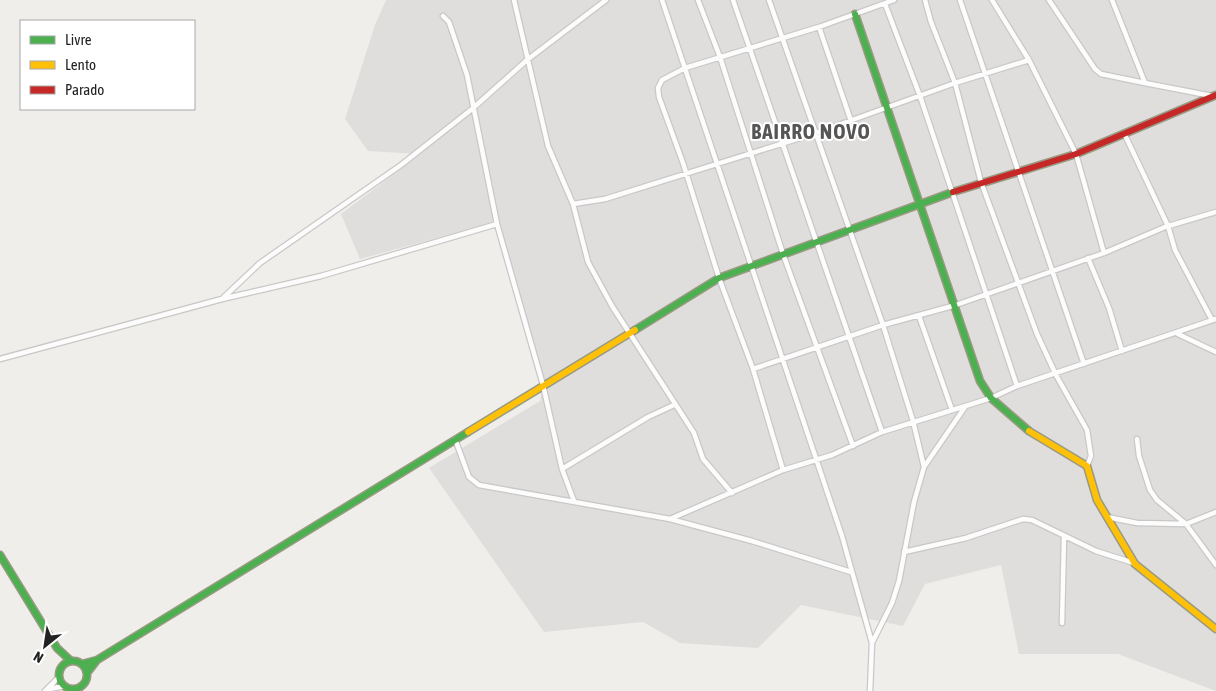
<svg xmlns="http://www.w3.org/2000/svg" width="1216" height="691" font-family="'Asap Condensed',sans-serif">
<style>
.residential{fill:#dfdedc}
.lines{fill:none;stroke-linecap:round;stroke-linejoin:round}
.street-casing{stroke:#c9c8c7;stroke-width:7}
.fast-casing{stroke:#999a82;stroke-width:9}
.slow-casing{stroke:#999a82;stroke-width:9}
.jam-casing{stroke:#999a82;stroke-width:9}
.street{stroke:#fdfcfc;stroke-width:4.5}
.fast{stroke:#4caf50;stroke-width:6}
.slow{stroke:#ffc107;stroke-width:6}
.jam{stroke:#c62828;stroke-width:6}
.labels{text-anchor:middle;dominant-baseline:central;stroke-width:4;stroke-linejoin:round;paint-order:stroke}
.district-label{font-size:21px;font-weight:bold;letter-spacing:1px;fill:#555;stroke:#fff}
</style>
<rect width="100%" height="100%" fill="#f0eeeb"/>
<path class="residential" d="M386,0H1216V691L1118,654H1019L1001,565L925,584L903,626L801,605L758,648L680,643L643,622L544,632L429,468L540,401L544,381L499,221L360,259L341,214L426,150L419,154L368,151L345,119L375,25Z"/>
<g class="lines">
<g class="street-casing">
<path id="street" d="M514,0L548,146L573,204L588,262L612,306L694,433L703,459L732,493
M662,0L842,536L872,643L870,691
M698,0L720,57L783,254L853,446
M733,0L882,432
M769,0L883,325L913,421L924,467
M925,0L931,22L955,83L981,182L1037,334L1056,375L1087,430L1091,456L1087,466
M960,0L1084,364
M992,0L1029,60
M1049,0L1095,69L1101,74L1145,83L1112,0
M885,4L920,96L1017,386
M443,16L449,22L467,75L497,224L543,385L562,469L574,501
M819,27L851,121
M1145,83L1212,96
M1124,133L1168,226L1175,250L1212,320
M573,204L605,199L816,133L955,83L1029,60L1076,154L1104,253
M1088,258L1109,308L1122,351
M223,298L260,263L401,165L472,109L527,60L606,0
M919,316L952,410
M1178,334L1216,352
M0,359L222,299L321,276L497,224
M753,369L883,325L956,305L1104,253L1165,227L1216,212
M455,439L469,477L479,485L670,519L752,541L851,572
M1137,439L1139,456L1150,490L1157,500L1186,524L1216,565
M562,469L648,417L674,405
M783,470L753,369L719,278L683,163L659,97L658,88L662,80L685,68L819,27L894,0
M1107,517L1137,523L1186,524L1216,512
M670,519L783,470L832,455L882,432L991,398L1017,386L1216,319
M904,552L966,538L1023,519L1032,520L1096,551L1134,563
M1062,623L1064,537
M872,643L892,603L899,581L914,502L924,467L965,407
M49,689L65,686
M45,691L59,677"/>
</g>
<g class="fast-casing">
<path id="fast" d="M855,14L980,381L991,398L1029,431
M635,330L719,278L953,192
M0,555L57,648L71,661
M59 675a14 14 0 1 1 28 0a14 14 0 1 1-28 0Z
M82,664L97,660L468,432
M87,673L97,660"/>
</g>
<g class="slow-casing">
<path id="slow" d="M1029,431L1087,466L1097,500L1135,564L1216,629
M468,432L635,330"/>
</g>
<g class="jam-casing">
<path id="jam" d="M953,192L1076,154L1216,95"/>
</g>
<use href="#street" class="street"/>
<use href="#fast" class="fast"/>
<use href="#slow" class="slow"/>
<use href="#jam" class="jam"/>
</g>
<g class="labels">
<g class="district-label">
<text x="811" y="131">BAIRRO NOVO</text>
</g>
</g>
<rect x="20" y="20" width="175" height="90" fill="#ffffff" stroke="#a7a7a7"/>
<rect x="30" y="36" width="25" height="8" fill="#4caf50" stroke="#a7a7a7"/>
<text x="65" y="45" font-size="15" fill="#222222">Livre</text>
<rect x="30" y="61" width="25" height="8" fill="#ffc107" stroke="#a7a7a7"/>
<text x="65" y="70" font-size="15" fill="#222222">Lento</text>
<rect x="30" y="86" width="25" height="8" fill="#c62828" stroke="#a7a7a7"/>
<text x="65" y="95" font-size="15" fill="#222222">Parado</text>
<g transform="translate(45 646) rotate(210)" stroke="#ffffff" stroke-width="4" paint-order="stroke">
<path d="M0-4L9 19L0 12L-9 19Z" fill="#222222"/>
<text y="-8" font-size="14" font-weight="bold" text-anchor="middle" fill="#222222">N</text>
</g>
</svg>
